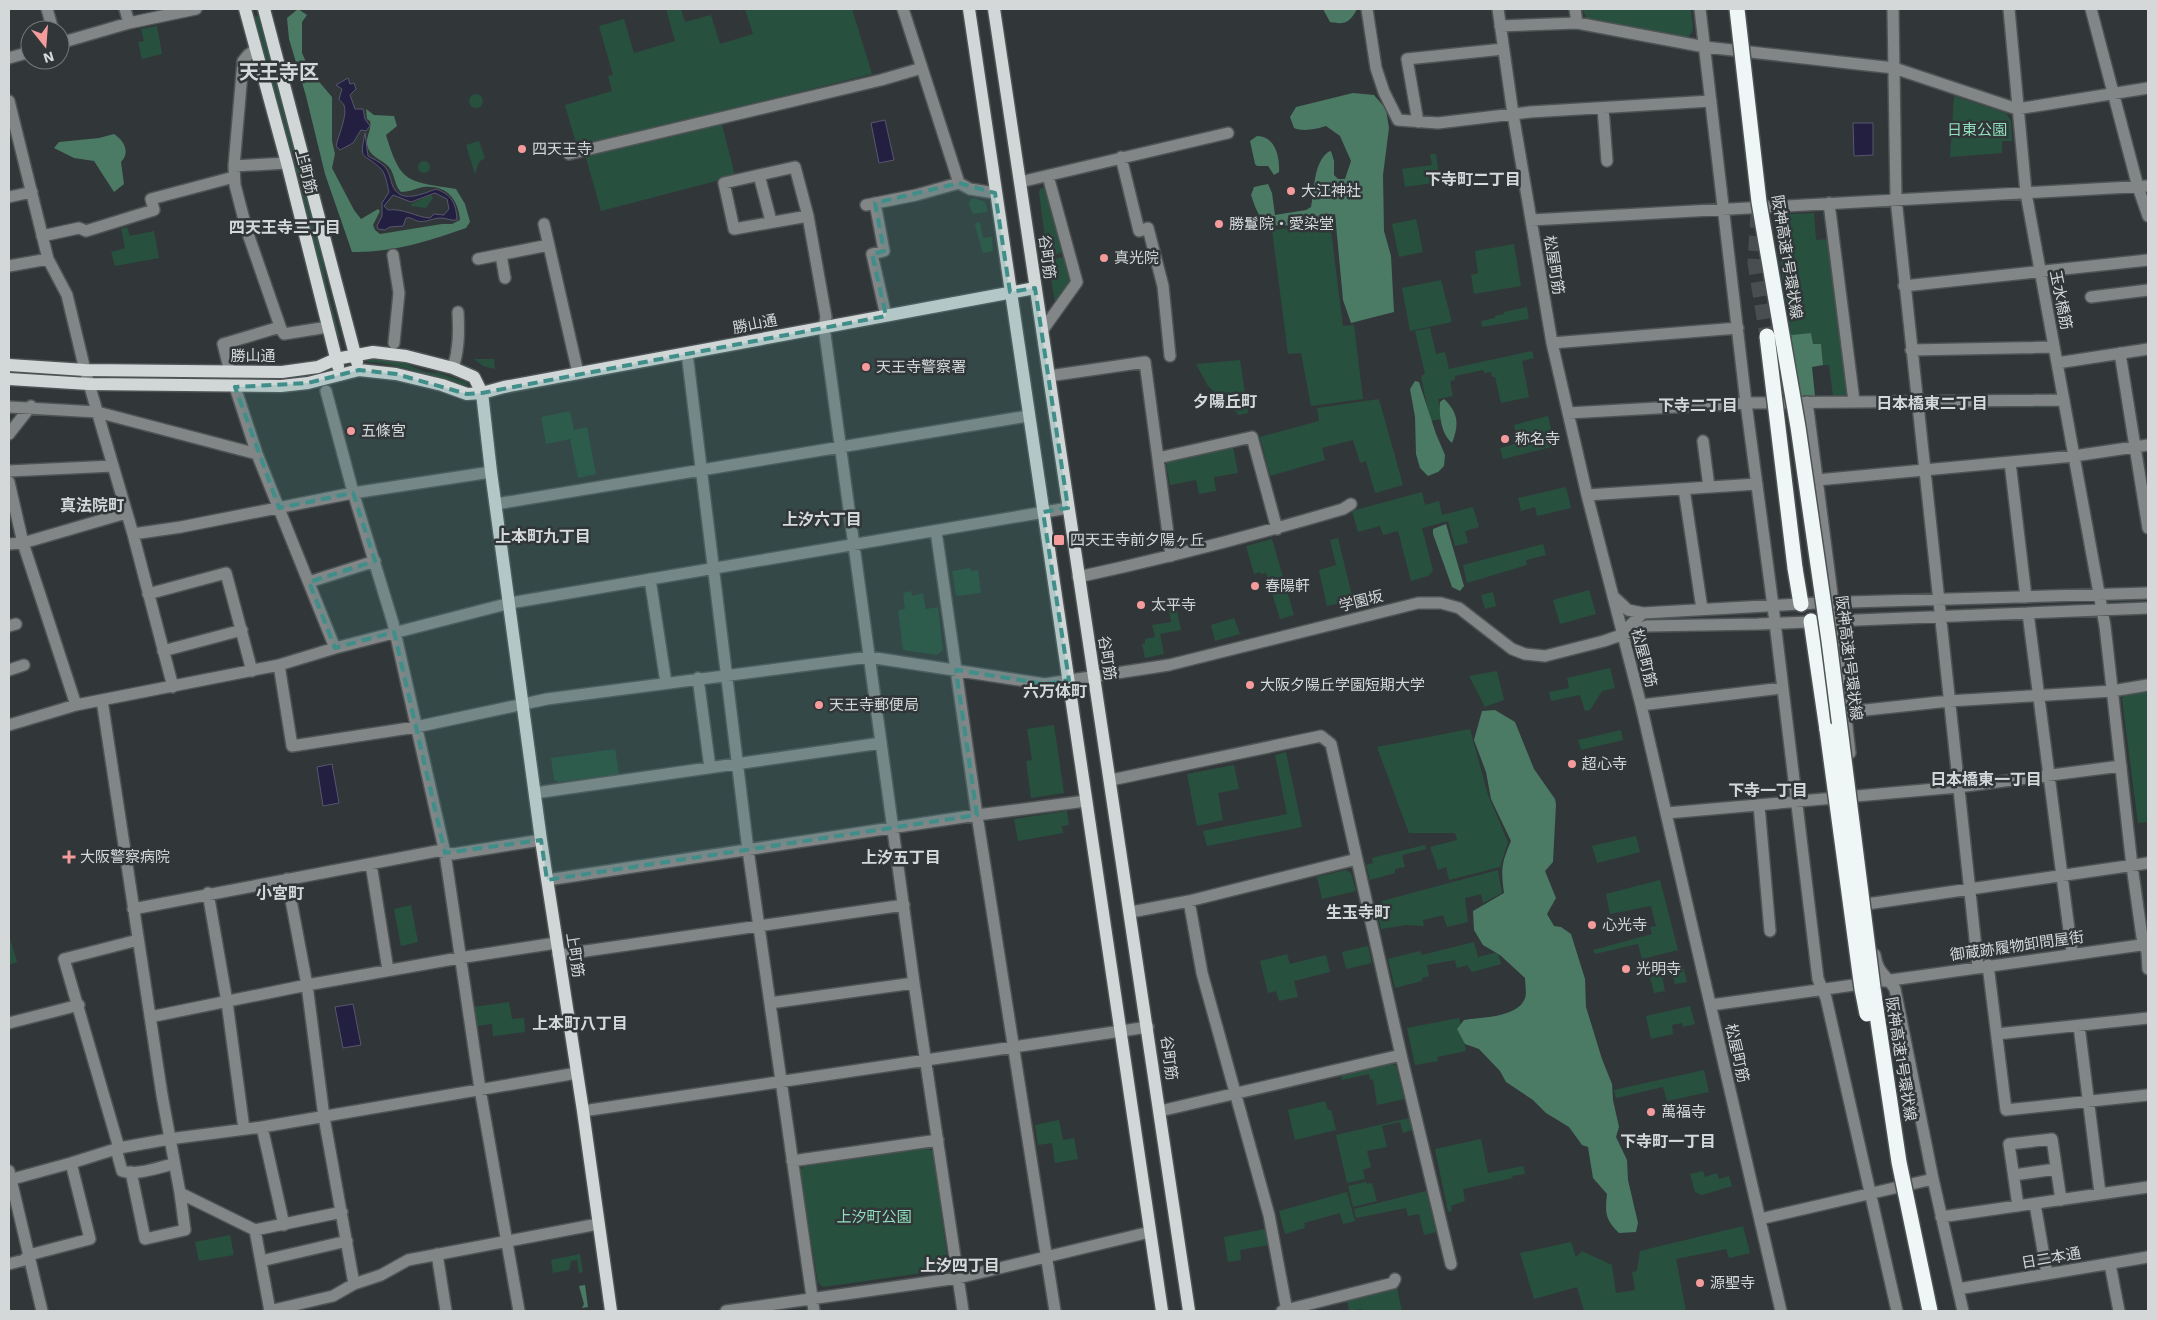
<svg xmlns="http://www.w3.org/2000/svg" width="2157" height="1320" font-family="'Work Sans','Noto Sans JP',sans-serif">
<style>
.green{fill:#28503f}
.forest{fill:#4b7a65}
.water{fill:#231f40;stroke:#58566e;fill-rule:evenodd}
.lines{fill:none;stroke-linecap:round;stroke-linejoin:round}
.highway-tunnel{stroke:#494f51;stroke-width:15;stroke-dasharray:15 8;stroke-linecap:butt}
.minor-casing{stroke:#4e5456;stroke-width:14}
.major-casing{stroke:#4e5456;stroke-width:15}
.highway-casing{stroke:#4e5456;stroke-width:18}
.minor{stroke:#838686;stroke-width:11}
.major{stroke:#d0d7d6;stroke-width:12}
.highway{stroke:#eef6f6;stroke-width:15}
.highway-bridge-casing{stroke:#4e5456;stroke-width:18;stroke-linecap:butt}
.highway-bridge{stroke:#eef6f6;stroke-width:15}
.marked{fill:#408e89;fill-opacity:0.2;stroke:#408e89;stroke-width:4;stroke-dasharray:10 6;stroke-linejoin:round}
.poi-dot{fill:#f59b9c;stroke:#313739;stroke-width:2}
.labels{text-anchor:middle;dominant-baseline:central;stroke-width:5;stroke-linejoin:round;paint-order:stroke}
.park-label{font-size:15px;fill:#91dfbc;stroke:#313739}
.poi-label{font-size:15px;fill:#d4d8d9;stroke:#313739;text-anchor:start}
.street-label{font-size:15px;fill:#d4d8d9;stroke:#313739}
.neighbourhood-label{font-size:16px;font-weight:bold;fill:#d4d8d9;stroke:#313739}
.district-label{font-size:20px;font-weight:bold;fill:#d4d8d9;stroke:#313739}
</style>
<rect width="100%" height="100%" fill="#313739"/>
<path class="green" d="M666,9H681L685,22L711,15L720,44L753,34L745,9L740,11L739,9H852L872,74L577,147L565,105L612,91L608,76L613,75L599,26L624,19L634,53L675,41Z
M1582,9H1691L1693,30L1688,38L1588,20Z
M261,15L320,242L327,288L340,337L336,338L297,175L254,17Z
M157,26L162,54L142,59L138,42L144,41L141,29Z
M469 101a7 7 0 1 1 14 0a7 7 0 1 1-14 0Z
M1954,96L2006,113L2011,121L2012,141H2002V153L1950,157Z
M721,121L735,176L601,211L585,154Z
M479,141L485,158L479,162L475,174L466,145Z
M1430,154H1436L1440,182L1405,187L1402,169L1432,165Z
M418 167a6 6 0 1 1 12 0a6 6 0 1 1-12 0Z
M1048,187L1064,247L1061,253L1049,256L1047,254L1039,192L1040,189Z
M431,195L433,198L426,208L411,206V204Z
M974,198L985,202L988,212L973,214L969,204L970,200Z
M1814,213L1816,240L1830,239L1849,392L1844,396H1833L1829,365H1823L1821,344L1813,345L1811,333L1791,335L1773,215Z
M1416,219L1423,252L1399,257L1392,224Z
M980,222L983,238L992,237L993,251L983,253L975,225L976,223Z
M1330,223L1343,326L1354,325L1363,399L1311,406L1301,353L1288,354L1272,230Z
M127,227L130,236L154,231L159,258L115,266L111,252L125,248L121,229Z
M1514,244L1521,286L1474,294L1471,275L1478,273L1475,251Z
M1062,257L1067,260L1073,282L1058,303H1055L1048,261Z
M1441,280L1452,322L1410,331L1402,288Z
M1527,307L1529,319L1482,327L1481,321L1495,318V316L1504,314V312Z
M1430,328L1436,354L1445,352L1449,369L1532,351L1534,358L1522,361L1529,397L1501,403L1495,377H1492L1491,372L1484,373L1483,370L1455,376V380L1450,381L1453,396L1438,399L1442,419L1430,421L1421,376L1425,374L1415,331Z
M368,359L387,360L404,363L425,372L439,373L467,383L468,386C459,386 449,381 441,379C416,371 394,363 367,362Z
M474,359H494L495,369L483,366Z
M1240,360L1248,413L1239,415L1208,386L1196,364Z
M1379,399L1403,485L1375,493L1366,461L1360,463L1353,440L1322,448L1325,460L1270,476L1260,437L1319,421L1317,408Z
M570,411L574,430L587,427L596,474L578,478L570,439L546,444L541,417Z
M1548,416L1555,446L1503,459L1500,448L1518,443L1514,425Z
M1233,447L1238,473L1214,477L1216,491L1199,494L1196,480L1170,485L1165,459Z
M1566,487L1571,508L1537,516L1535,507L1521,511L1518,498Z
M1422,492L1425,505L1439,501L1442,515L1473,507L1479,527L1465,531L1468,543L1455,546L1448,521L1422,528L1433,571L1428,576L1411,581L1398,531L1383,535L1380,526L1358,532L1352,511Z
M1338,538L1353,600L1327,606L1319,570L1336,565L1330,540Z
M1272,539L1294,615L1280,619L1266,573L1261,574L1260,572L1254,574L1246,546Z
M1543,544L1546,555L1526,560L1527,565L1467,583L1463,565Z
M970,568L971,571L978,570L981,593L956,596L952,571Z
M1589,590L1596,614L1560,624L1553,600Z
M911,591L912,596L923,593L926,609L938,607L943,650L937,655L903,650L898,610L905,609L903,593Z
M1493,592L1496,606L1485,609L1481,595Z
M1176,607L1181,630L1160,634L1164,654L1145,658L1142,644L1145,643V639L1155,637L1152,625L1171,622L1169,609Z
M1234,618L1240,634L1215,641L1211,625Z
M1610,668L1615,688L1602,691L1590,710L1585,711L1580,695L1551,701L1549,692L1569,688L1567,678Z
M1497,671L1504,700L1485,707L1469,676Z
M2148,691V822L2138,823L2122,699L2126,694Z
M1054,725L1064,793L1031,798L1026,761L1032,760L1027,729Z
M1470,729L1488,795L1508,842L1500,867L1449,880L1446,867L1438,870L1430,847L1457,840L1455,833H1409L1377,747Z
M1621,730L1623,740L1581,750L1578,740Z
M615,749L619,774L558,782L554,780L551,758Z
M1286,752L1302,827L1207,846L1203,831L1287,814L1275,755Z
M1234,765L1239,789L1218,793L1223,820L1197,826L1187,774Z
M1067,811L1069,825L1062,826L1063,833L1018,841L1014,819Z
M1636,836L1640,852L1597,863L1592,846Z
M1425,845L1426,849L1402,855L1405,867L1395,869V873L1370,880L1366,865L1373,863L1372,858Z
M1346,870L1351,873L1356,891L1322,899L1317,877Z
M1498,870L1502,893L1483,903L1481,894L1465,898L1468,922L1447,927L1443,915L1423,920L1424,926L1407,925L1381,929L1377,911L1383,910L1382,901Z
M1660,880L1678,950L1642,959L1638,944L1595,954L1593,950L1652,934L1650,927L1656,926L1651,906L1610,914L1606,894Z
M411,905L418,942L401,946L394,909Z
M9,935L17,962L9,965Z
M1474,942L1478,957L1498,952L1501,964L1472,972L1467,965L1457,968L1455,960L1427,965L1429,976L1422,978V981L1395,988L1388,959L1420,951L1422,955Z
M1368,946L1372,963L1346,969L1342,952Z
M1287,954L1290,964L1326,955L1330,972L1294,981L1298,997L1279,1001L1276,991L1268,993L1260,961Z
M1683,966L1687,982L1675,984L1672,974L1662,976L1665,991L1654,993L1650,978L1666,968Z
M509,1002L512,1019L524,1018L525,1032L493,1036L492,1024L476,1026L473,1007Z
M1690,1006L1695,1024L1683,1027L1682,1023L1672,1025L1673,1034L1651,1039L1646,1016Z
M1459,1018L1466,1051L1437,1057L1438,1061L1415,1065L1407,1028Z
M1391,1063L1396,1066L1404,1099L1377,1105L1373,1079L1370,1080L1369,1074L1342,1080L1341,1074Z
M1704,1070L1709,1092L1667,1101L1663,1087L1616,1098L1614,1090Z
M1325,1101L1328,1110H1331L1336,1130L1295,1140L1288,1110Z
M1409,1118L1412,1130L1403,1133L1400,1122L1382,1126L1387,1147L1367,1151L1371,1167L1363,1170L1365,1179L1347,1183L1336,1135Z
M1059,1120L1063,1140L1074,1138L1078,1159L1055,1163L1052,1143L1038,1145L1035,1125Z
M1481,1139L1488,1173L1523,1166L1525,1174L1512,1176L1513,1178L1463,1189L1465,1201L1451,1206L1452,1211L1448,1212L1435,1149Z
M927,1148L933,1152L948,1264L943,1270L823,1287L818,1283L800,1171L804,1166Z
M1703,1171L1705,1177L1717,1173L1719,1179L1729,1176L1732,1186L1702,1195L1695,1192L1690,1174Z
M1366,1182L1367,1184L1372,1183L1377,1201L1353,1207L1348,1186Z
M1426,1191L1436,1232L1424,1235L1419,1214L1408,1216L1406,1208L1356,1218L1354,1209Z
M1347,1192L1355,1221L1343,1224L1340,1213L1304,1223L1305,1228L1285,1234L1279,1211Z
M1743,1226L1750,1253L1729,1258L1726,1249L1676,1259L1686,1311H1584L1577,1287L1534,1299L1520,1253L1571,1242L1576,1257L1582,1251L1612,1265L1616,1293L1635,1290L1632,1272L1637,1271L1640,1251Z
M1265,1229L1268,1245L1240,1250L1241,1260L1228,1262L1224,1237Z
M230,1235L234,1255L199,1261L195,1242Z
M580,1254L583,1272L579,1273L577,1260L571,1261L569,1270L553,1273L551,1260Z
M1397,1288L1402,1311H1362L1361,1309L1349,1311L1347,1301Z"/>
<path class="forest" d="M298,9L307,15L302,22V53L310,71L332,97V141L335,154L332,168L354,210L361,219L378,209L380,211L373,225L375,230L380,234L442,224H452L460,220C458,199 447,185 424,187C416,188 410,192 401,192C394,185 395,174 389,167C382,159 369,157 367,144C366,136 372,129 370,121L367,119L366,109L374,115L394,116L397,126L386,135C401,184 407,181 456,189L465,204L470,222L466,228C430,241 391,253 352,252L325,174L306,96L289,39L287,18Z
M1323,9H1357C1350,23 1344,25 1330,22Z
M1353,93L1374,95L1386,109L1389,128L1383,175L1384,231L1391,256L1394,312L1351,323L1343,300L1335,214C1319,219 1281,232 1266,222C1258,217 1254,204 1251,195L1254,187L1268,184L1272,193L1275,215L1306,210L1311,207C1315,189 1313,164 1328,152L1331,151L1334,161V175L1338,179H1345L1351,161L1340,136L1326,126C1316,129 1304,132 1294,128L1290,117L1296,107Z
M114,134C125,141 130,153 121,162L124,184L114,192L94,161L74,158L54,148L59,142L99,138Z
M1257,136C1275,136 1280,157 1279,172L1274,175L1268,166H1257L1255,164L1250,141Z
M1811,333L1813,344H1821L1823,365L1812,367L1815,396L1800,397L1791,335Z
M1415,381L1419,382L1436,434L1445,455L1444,466L1438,472L1428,476L1420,468L1416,454L1415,417L1410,389Z
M1444,399C1459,413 1459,425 1452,443C1441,434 1439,415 1440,402Z
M1446,524L1464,586L1460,591L1452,587L1433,534V529Z
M1495,710L1515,722L1534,769L1555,799L1556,804L1553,862L1545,871L1556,898L1547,914L1554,926L1561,927L1571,934L1585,979L1586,1007L1602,1059L1612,1084L1613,1100L1619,1127L1616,1137L1627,1160L1628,1180L1638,1223L1636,1232L1619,1233C1605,1219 1605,1213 1607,1194L1593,1178L1588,1147L1582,1145L1569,1127L1546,1113L1533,1100L1506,1082L1500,1071L1479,1049L1465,1044L1457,1029L1464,1020C1481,1017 1518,1018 1525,998C1527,993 1525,984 1525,978L1500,955L1483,945L1474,930L1473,911L1504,893C1501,870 1501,864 1511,841L1491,799L1486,772L1474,740L1482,711Z
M585,1285L588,1307L582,1308L584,1304L579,1286Z"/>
<path class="water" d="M348,78L350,84L354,83L356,89L350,95L355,109H363L365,119L370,126L366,131L361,130L353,143L340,150L336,146C338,136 348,115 344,105C343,103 340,101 339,99L342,89L336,85Z
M885,120L894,160L879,163L871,123Z
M1853,123H1873V155L1854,156Z
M365,133L368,156C373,159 380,162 384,166C389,171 390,178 392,184C399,205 422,194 436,189C452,195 456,203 457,220C450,221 447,218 441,218C433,218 426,223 417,221C412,219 411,217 406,218L403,226L390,227L385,230L378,229L377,226L382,216V203L389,192C387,185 386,174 381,169C363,151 359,163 365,133ZM435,193L447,199L449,209L444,215L434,214L430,218C415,217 404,208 388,210L384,206L393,195L411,202Z
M332,764L339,803L323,806L317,767Z
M353,1004L361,1045L343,1048L335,1007Z"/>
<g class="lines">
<path class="highway-tunnel" d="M1758,213L1755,263L1767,336"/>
<g class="minor-casing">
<path id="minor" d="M47,9L53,30
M125,9L129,23
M903,9L959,183L970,189L995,193
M1367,9L1376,68L1384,92L1398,120L1438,123L1530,112L1711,101
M1498,9L1513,114L1552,343L1587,495L1641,705L1781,1311
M1575,9L1577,23
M1700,9L1746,403L1773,606L1818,979L1826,998L1897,1311
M1893,9L1896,199L1978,967
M2009,9L2026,193L2105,626L2132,866L2142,937L2147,952L2148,969
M2091,9L2138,187L2148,216
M1500,26L1577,23L1705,47L1894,68L2017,109L2148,88
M60,43L129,23L196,9
M255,50L248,55L243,61L234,166L235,185L247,231L281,329L284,334L328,327
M9,58L30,52
M9,101L48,259L67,295L85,370L133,534L173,687
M1603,108L1607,161
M1418,122L1407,59L1503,49
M569,154L881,80L922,68
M1121,157L1139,231L1148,228L1163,286L1170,356
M234,166L287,163
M759,175L771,221
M1020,182L1228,133
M9,197L32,192
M875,203L884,251L872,254L886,316
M1829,203L1854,401
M866,205L916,195L959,183
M808,216L795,167L724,183L734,229L808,216L826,317L824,327L914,983L963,1311
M1531,220L2148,186
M544,224L578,373
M42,236L79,228L86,231L154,210L151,199L234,177
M393,255L399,293L394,343
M501,255L505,278
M478,259L549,245
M9,266L48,259
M1904,286L2148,260
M2091,297L2148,290
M1042,331L1077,282L1048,176
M1552,343L1738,328
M1911,350L2054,347
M687,353L748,850L814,1311
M2120,353L2148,528
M2057,363L2148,349
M453,368C459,349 459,332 458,312
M230,372L223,344L280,327
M1049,376L1145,362L1171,556
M235,387L257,454L335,648
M326,391L353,492L393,623L445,853L480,1089L519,1311
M1807,402L1833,602L1850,753
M9,407L97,412L257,454
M1568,413L1746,403L2064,400
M9,434L31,406
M1703,441L1709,487
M1158,458L1252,437L1277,529
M2010,462L2026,597
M9,471L113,466
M1817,480L2074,456L2148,445
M9,482L23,543L76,705
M1684,489L1702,609
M1587,495L1757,484
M496,504L1028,416
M936,531L977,815L1055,1311
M133,534L181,527L353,493L491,472
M9,544L23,543L126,513
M1078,577C1167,558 1255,535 1343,509L1351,504
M650,579L666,683
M309,582L375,561
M148,594L226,573L252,671
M1614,597L1628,610L1643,613
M2028,613L2072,953
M9,626L16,624
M1623,632L1643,613L1817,603L2148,593
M163,651L242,630
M279,665L292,746L416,727L547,699L869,657L1045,684L1169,665L1418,603H1441L1459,608L1512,649L1525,654L1545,656L1604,641L1647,626L1758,624L2148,608
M9,670L24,665
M698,678L710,768
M102,700L162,1095L180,1193L255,1230L270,1311
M1641,705L1782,688
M1847,712L1949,701L2112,691L2148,685
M9,725L76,705L279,665L335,648L510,603L1068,508
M1111,780L1321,736L1331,744L1401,1055L1451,1264
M535,793L881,743
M1759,805L1770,931
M1667,813L1958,787L2121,766
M371,864L388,970
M287,879L307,985L324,1117L354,1284
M547,880L977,815L1086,801
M208,893L227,1002L244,1129
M1189,901L1202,973L1269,1215L1287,1311
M1867,904L2148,863
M133,909L437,851L453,854L541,840
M1131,912L1189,901L1357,859
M558,955L904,905
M1875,955C1878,974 1885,973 1895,989L1933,1179L1963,1311
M1988,965L2006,1110L2148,1095
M1884,981L2148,944
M770,1003L914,983
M1711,1005L1868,983
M150,1017L307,985L459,958L556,943
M9,1023L79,1005
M2079,1026L2100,1193
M1997,1034L2148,1018
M583,1111L1148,1027
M1160,1111L1401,1055
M262,1127L284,1225
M119,1148L64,959L138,940
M116,1149L122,1171C137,1176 159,1167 174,1164
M792,1161L938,1140
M9,1171L42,1311
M131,1172L145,1239L185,1230L180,1193
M2014,1175L2056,1169
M9,1180L71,1163L119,1148L169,1139L262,1127L577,1073
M2035,1204L2047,1274
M2018,1206L2009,1144L2052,1139L2061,1200
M1941,1217L2148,1187
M1760,1219L1933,1179
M255,1230L342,1212
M437,1254L446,1311
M261,1261L347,1241
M9,1264L24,1260L29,1255L90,1239L71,1163
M2110,1264L2119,1311
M1958,1289L2148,1257
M269,1311L333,1296L354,1284L381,1275L408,1260L598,1224
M726,1311L958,1278L1150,1232
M1282,1311L1393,1283L1395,1279"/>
</g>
<g class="major-casing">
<path id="major" d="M245,9L287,163L338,366
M264,9L357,362
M969,9L1162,1311
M994,9L1189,1311
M9,365L85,370L282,372L318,367L336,359L373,352L406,356L453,368L474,377L482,393L491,472L541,840L583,1111L611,1311
M9,379L89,384L281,386L308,383L359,370L396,374L442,385L467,394L482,393L504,387L1035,288"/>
</g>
<g class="highway-casing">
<path id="highway" d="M1795,568L1801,604
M1811,621L1827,730"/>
</g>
<use href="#minor" class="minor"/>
<use href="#major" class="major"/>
<use href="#highway" class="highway"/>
<g class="highway-bridge-casing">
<path id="highway-bridge" d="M1737,9L1759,202L1798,427L1829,641L1873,988L1899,1162L1930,1311
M1767,336L1795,568
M1827,730L1862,989L1867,1014"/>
</g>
<use href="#highway-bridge" class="highway-bridge"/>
</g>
<path class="marked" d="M959,183L995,193L1010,292L1035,288L1068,508L1043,512L1069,680L1045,684L956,670L977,815L547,880L541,840L445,853L394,632L335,648L309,582L375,561L353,493L279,508L235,387L308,383L359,370L396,374L467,394L482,393L886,316L872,254L884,251L875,203Z"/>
<g class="poi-dot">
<circle cx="522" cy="149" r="5"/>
<circle cx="1291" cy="191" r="5"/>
<circle cx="1219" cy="224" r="5"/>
<circle cx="1104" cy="258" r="5"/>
<circle cx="866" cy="367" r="5"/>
<circle cx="351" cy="431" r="5"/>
<circle cx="1505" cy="439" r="5"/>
<rect x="1053" y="534" width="12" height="12" rx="2.5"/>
<circle cx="1255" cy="586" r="5"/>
<circle cx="1141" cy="605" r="5"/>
<circle cx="1250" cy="685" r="5"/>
<circle cx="819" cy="705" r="5"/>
<circle cx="1572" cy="764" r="5"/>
<path d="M66.5 849.5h5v5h5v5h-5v5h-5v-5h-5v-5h5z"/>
<circle cx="1592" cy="925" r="5"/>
<circle cx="1626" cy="969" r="5"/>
<circle cx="1651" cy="1112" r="5"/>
<circle cx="1700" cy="1283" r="5"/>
</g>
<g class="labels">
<g class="park-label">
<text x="1977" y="130">日東公園</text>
<text x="874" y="1217">上汐町公園</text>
</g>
<g class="poi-label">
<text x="532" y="149">四天王寺</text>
<text x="1301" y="191">大江神社</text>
<text x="1229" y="224">勝鬘院・愛染堂</text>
<text x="1114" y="258">真光院</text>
<text x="876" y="367">天王寺警察署</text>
<text x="361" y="431">五條宮</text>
<text x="1515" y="439">称名寺</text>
<text x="1070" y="540">四天王寺前夕陽ヶ丘</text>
<text x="1265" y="586">春陽軒</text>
<text x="1151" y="605">太平寺</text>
<text x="1260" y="685">大阪夕陽丘学園短期大学</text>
<text x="829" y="705">天王寺郵便局</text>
<text x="1582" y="764">超心寺</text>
<text x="80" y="857">大阪警察病院</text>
<text x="1602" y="925">心光寺</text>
<text x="1636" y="969">光明寺</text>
<text x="1661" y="1112">萬福寺</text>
<text x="1710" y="1283">源聖寺</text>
</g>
<g class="street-label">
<text transform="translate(306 172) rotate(75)">上町筋</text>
<text transform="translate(1047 257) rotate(82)">谷町筋</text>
<text transform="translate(1787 257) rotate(81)">阪神高速1号環状線</text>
<text transform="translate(1554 265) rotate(81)">松屋町筋</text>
<text transform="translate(2061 300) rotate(79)">玉水橋筋</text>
<text transform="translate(755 324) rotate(-11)">勝山通</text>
<text x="253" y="356">勝山通</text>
<text transform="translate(1361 601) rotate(-14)">学園坂</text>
<text transform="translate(1107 658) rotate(81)">谷町筋</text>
<text transform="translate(1644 658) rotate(75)">松屋町筋</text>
<text transform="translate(1849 658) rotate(83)">阪神高速1号環状線</text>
<text transform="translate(2017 946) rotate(-8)">御蔵跡履物卸問屋街</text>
<text transform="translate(575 955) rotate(81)">上町筋</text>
<text transform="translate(1737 1053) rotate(77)">松屋町筋</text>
<text transform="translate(1169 1058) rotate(82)">谷町筋</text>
<text transform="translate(1901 1059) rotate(81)">阪神高速1号環状線</text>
<text transform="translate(2051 1258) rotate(-10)">日二本通</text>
</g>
<g class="neighbourhood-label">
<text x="1473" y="179">下寺町二丁目</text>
<text x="285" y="227">四天王寺二丁目</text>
<text x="1225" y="401">夕陽丘町</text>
<text x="1932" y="403">日本橋東二丁目</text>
<text x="1698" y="405">下寺二丁目</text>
<text x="92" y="505">真法院町</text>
<text x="822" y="519">上汐六丁目</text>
<text x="543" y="536">上本町九丁目</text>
<text x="1055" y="691">六万体町</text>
<text x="1986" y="779">日本橋東一丁目</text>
<text x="1768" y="790">下寺一丁目</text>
<text x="901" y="857">上汐五丁目</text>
<text x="280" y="893">小宮町</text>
<text x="1358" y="912">生玉寺町</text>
<text x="580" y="1023">上本町八丁目</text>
<text x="1668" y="1141">下寺町一丁目</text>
<text x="960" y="1265">上汐四丁目</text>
</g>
<g class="district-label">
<text x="279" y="72">天王寺区</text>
</g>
</g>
<rect width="2157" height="1320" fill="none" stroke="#d4d8d9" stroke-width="20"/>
<g transform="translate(45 45) rotate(163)"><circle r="24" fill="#313739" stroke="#727779"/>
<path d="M0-4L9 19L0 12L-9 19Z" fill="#f59b9c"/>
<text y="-8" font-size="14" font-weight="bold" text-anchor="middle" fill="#d4d8d9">N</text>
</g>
</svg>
